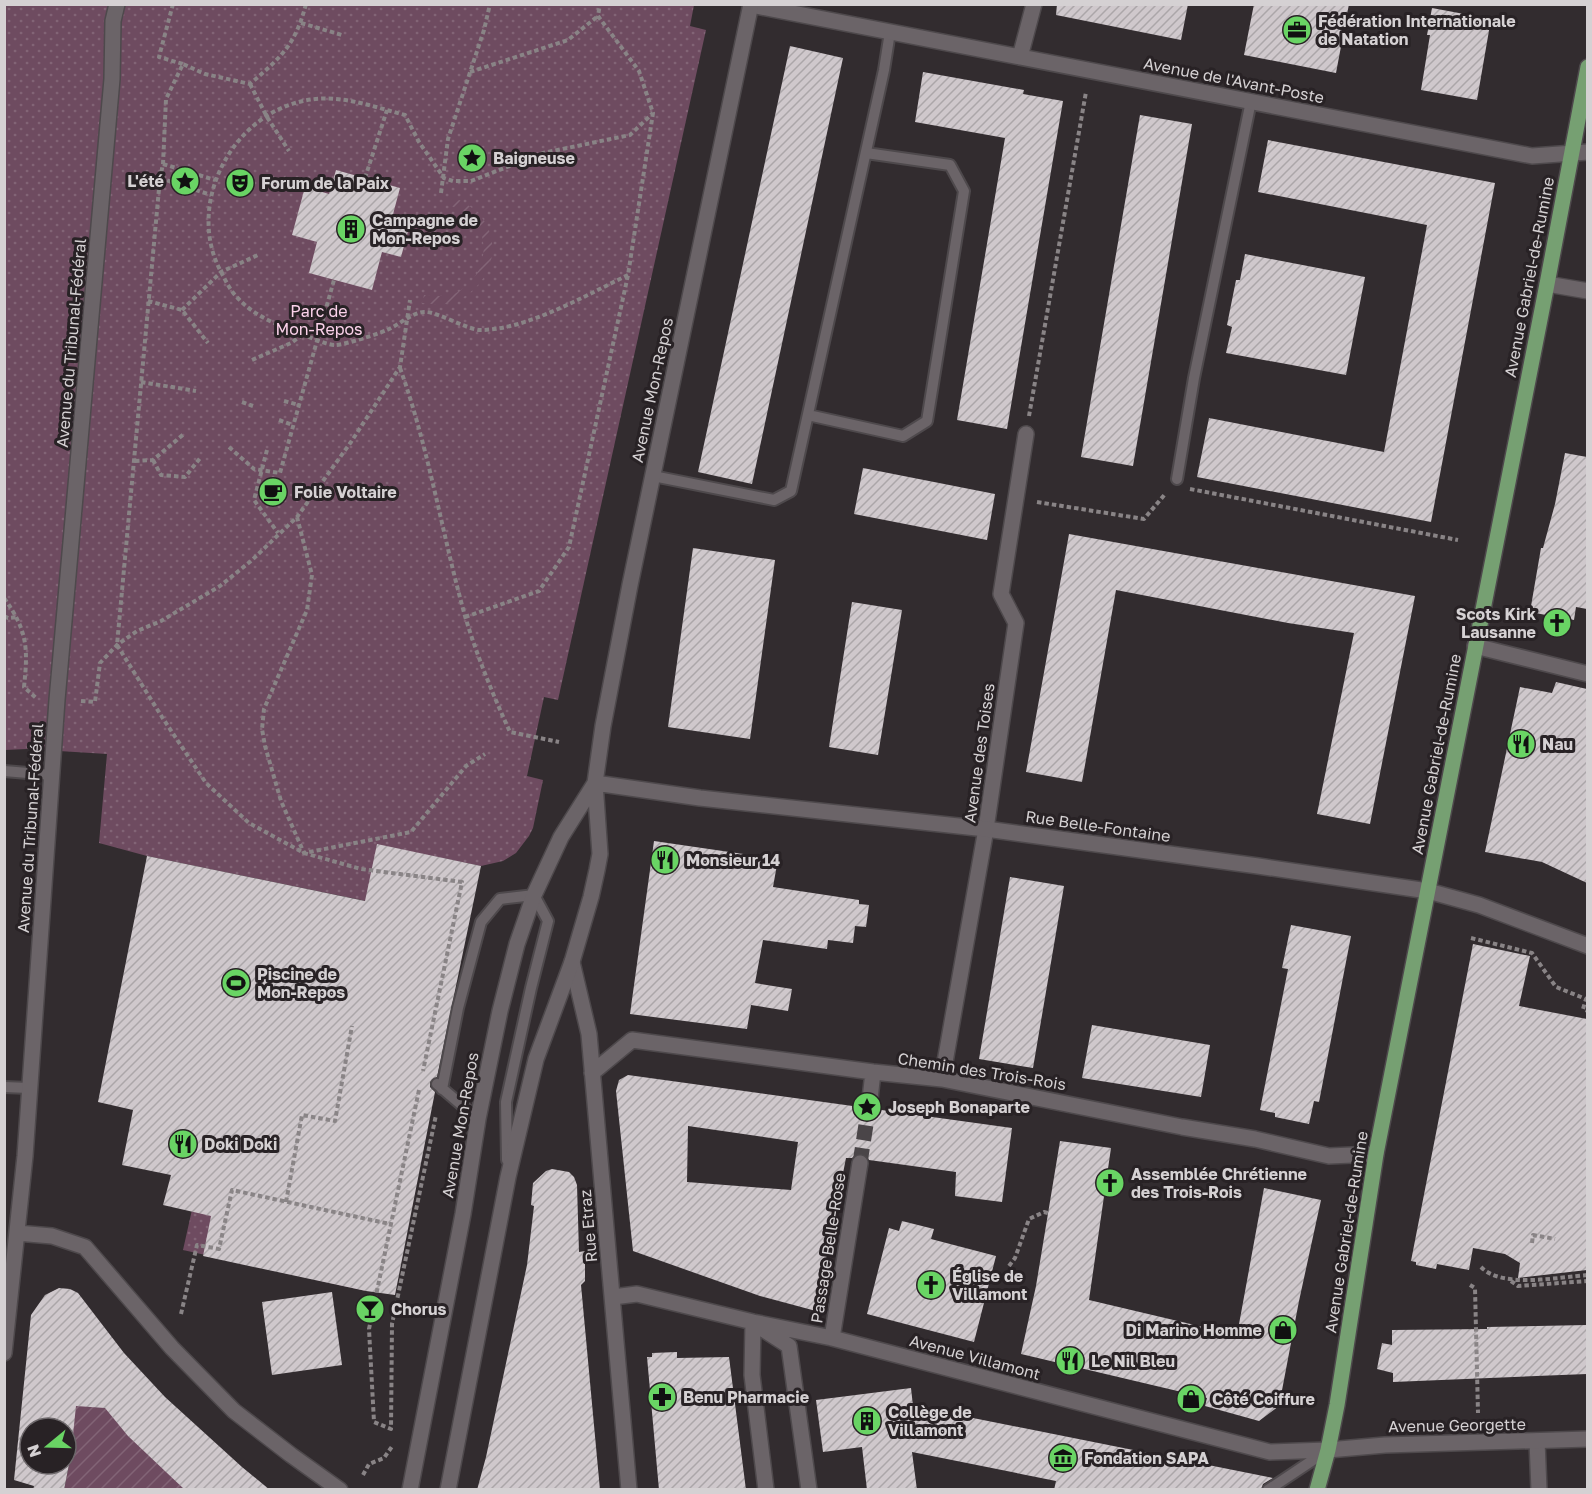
<svg xmlns="http://www.w3.org/2000/svg" width="1592" height="1494" font-family="'Golos Text',sans-serif">
<style>
.grass{fill:url(#grass-dots)}
.garden{fill:url(#garden-furrows)}
.building{fill:url(#building-hatch);fill-rule:evenodd}
.lines{fill:none;stroke-linecap:round;stroke-linejoin:round}
.street-tunnel{stroke:#4a4548;stroke-width:15;stroke-dasharray:15 8;stroke-linecap:butt}
.lane-casing{stroke:#4e494c;stroke-width:14}
.street-casing{stroke:#4e494c;stroke-width:18}
.secondary-casing{stroke:#4e494c;stroke-width:18}
.primary-casing{stroke:#4e494c;stroke-width:18}
.path{stroke:#898486;stroke-width:4;stroke-dasharray:4.5 3;stroke-linecap:butt}
.lane{stroke:#6b6468;stroke-width:10}
.street{stroke:#6b6468;stroke-width:15}
.secondary{stroke:#6b6468;stroke-width:15}
.primary{stroke:#76a072;stroke-width:15}
.labels{text-anchor:middle;dominant-baseline:central;stroke-width:6;stroke-linejoin:round;paint-order:stroke}
.poi-label{font-size:16px;font-weight:bold;fill:#d5d1d3;stroke:#282225;text-anchor:start}
.street-label{font-size:16px;fill:#d5d1d3;stroke:#282225}
.park-label{font-size:16px;fill:#fbd2ea;stroke:#282225}
</style>
<defs>
<pattern id="grass-dots" width="8" height="8" patternUnits="userSpaceOnUse" patternTransform="scale(1.5)"><rect width="8" height="8" fill="#6e4b60"/><path d="M2 2h.1M6 6h.1" fill="none" stroke="#826476" stroke-width="1.8" stroke-linecap="round"/></pattern>
<pattern id="garden-furrows" width="10" height="10" patternUnits="userSpaceOnUse" patternTransform="scale(1.5)"><rect width="10" height="10" fill="#6e4b60"/><path d="M-1 1l2-2M0 10L10 0M9 11l2-2" fill="none" stroke="#826476"/></pattern>
<pattern id="building-hatch" width="6" height="6" patternUnits="userSpaceOnUse" patternTransform="scale(1.5)"><rect width="6" height="6" fill="#cfc8cc"/><path d="M-1 1l2-2M0 6l6-6M5 7l2-2" fill="none" stroke="#aba6a9"/></pattern>
</defs>
<rect width="100%" height="100%" fill="#322c2f"/>
<path class="grass" d="M5,5H694L690,26L706,30L558,700L544,697L527,776L543,780L533,828L529,836L516,853L503,861L481,866L378,845L366,1291L183,1250L218,1093L366,901L147,856L99,843L107,754L27,749L5,750Z"/>
<path class="garden" d="M452,196C465,203 477,209 485,222C505,255 482,297 445,304C438,306 429,303 422,303L424,295C437,296 450,298 461,290C487,274 493,233 466,213C461,210 455,208 449,205Z
M76,1378L185,1490H64L71,1454Z"/>
<path class="building" d="M1057,4H1188L1181,40L1056,15Z
M1254,4H1349L1336,73L1244,55Z
M1432,8L1491,19L1477,100L1421,90L1430,35H1427Z
M790,46L843,58L752,484L698,472Z
M923,72L1024,90L1023,94L1063,101L1007,429L957,420L1005,138L915,122Z
M1140,115L1192,124L1133,466L1081,457Z
M1268,140L1495,183L1431,522L1197,477L1209,418L1384,452L1427,225L1258,192Z
M336,170L400,188L392,218L410,224L401,257L382,252L372,290L309,273L317,242L292,235L305,187L329,194Z
M1245,254L1365,277L1346,375L1226,353L1232,327L1227,325L1236,280H1240Z
M1565,453L1587,457V609L1576,607L1574,620L1569,619L1567,632L1544,628L1546,615L1530,612L1541,548H1543L1555,504Z
M863,468L995,494L987,540L854,514Z
M260 492a13 13 0 1 1 26 0a13 13 0 1 1-26 0Z
M1069,534L1415,596L1370,824L1317,814L1354,633L1288,623L1116,590L1082,782L1026,772Z
M693,548L775,560L750,739L668,727Z
M852,602L902,610L878,755L829,747Z
M1556,682L1587,689V883L1542,862L1485,852L1520,687L1552,693Z
M654,841L778,859L773,887L859,900V904L869,905L866,927L855,926L853,943L828,940L827,949L763,940L755,983L792,989L788,1011L751,1005L747,1029L630,1014Z
M377,844L481,866L437,1077L430,1082V1087L435,1092L395,1295L366,1291L203,1256L211,1216L163,1205L171,1175L122,1165L133,1110L98,1102L147,856L365,901Z
M1010,877L1064,886L1033,1068L979,1059Z
M1291,925L1351,936L1319,1102L1314,1101L1309,1124L1275,1117V1113L1260,1110L1288,969L1282,968Z
M1473,944L1530,956L1519,1006L1587,1019V1270L1518,1278L1520,1263L1505,1254L1473,1248L1469,1270L1437,1264L1436,1269L1416,1265V1262L1411,1261Z
M1092,1025L1210,1045L1201,1097L1082,1078Z
M628,1075L1012,1128L1002,1202L955,1196L956,1172L869,1160L867,1156L861,1153L856,1154L852,1158H846L816,1311L760,1296L633,1251L616,1091L619,1080ZM688,1126L798,1142L791,1190L687,1182Z
M1060,1141L1111,1148L1089,1300L1237,1335L1264,1188L1321,1200L1299,1301L1279,1406L1259,1421L1205,1406L1207,1398L1021,1354L1036,1286Z
M552,1169L569,1172L574,1177L577,1185L579,1252L585,1251V1281L581,1285L600,1490H477L486,1457L527,1265L534,1206L531,1205L533,1183L546,1171Z
M902,1221L934,1229L931,1239L996,1256L974,1342L867,1314L889,1228L899,1231Z
M59,1288L70,1289L78,1293L124,1353L165,1397L242,1467L270,1490H185L128,1436L105,1408L76,1406L71,1454L64,1490H33L34,1486L14,1480L31,1315L45,1295ZM30,1428H66V1464H30Z
M332,1292L342,1365L272,1375L262,1302Z
M1587,1325V1374L1393,1382V1373L1377,1369L1382,1343L1392,1345V1330L1487,1329V1327Z
M677,1352V1358L729,1357L746,1490H659L647,1357H652V1353Z
M911,1388L913,1406L1273,1478L1263,1484L1261,1490H1054L1056,1481L912,1452L917,1490H867L862,1447L823,1452L816,1400Z"/>
<g class="lines">
<path class="street-tunnel" d="M860,1163L870,1099"/>
<g class="lane-casing">
<path id="lane" d="M808,415L903,436L927,421L964,191L950,165L866,153
M653,476L774,500L791,491L884,70L890,32
M1177,479L1194,378L1251,101
M4,771L52,775
M437,1084L478,1119
M4,1087L29,1088
M442,1089L458,1008L481,922L500,899L534,895L548,921L531,988L506,1102L507,1160
M1268,1490L1328,1450"/>
</g>
<g class="street-casing">
<path id="street" d="M751,5L1532,156L1588,152
M1020,57L1034,4
M1547,284L1588,291
M1475,646L1588,674
M572,962L589,1034L629,1490
M592,1073L632,1040L873,1072L942,1079L1182,1127L1255,1139L1329,1156L1376,1154
M942,1079L986,829L1016,623L1001,594L1026,434
M870,1099L873,1072
M17,1233L52,1236L85,1247L172,1348L234,1411L291,1455L340,1490
M613,1297L637,1294L753,1322L832,1338L1270,1452L1328,1450
M753,1322L752,1375L766,1490
M758,1326L789,1346L809,1490
M832,1338L860,1163
M4,1353L25,1156L57,700L112,79L113,21L117,4
M1537,1441L1539,1490"/>
</g>
<g class="secondary-casing">
<path id="secondary" d="M595,783L700,798L986,829L1258,866L1428,891L1479,905L1588,946
M1328,1450L1385,1445L1588,1439
M410,1490L463,1214L478,1119L500,1011L517,944L534,895L561,837L595,783
M448,1490L508,1177L536,1059L572,962L591,897L597,870L600,854L595,783L603,726L630,585L751,4"/>
</g>
<g class="primary-casing">
<path id="primary" d="M1317,1490L1328,1450L1337,1405L1376,1154L1547,284L1588,67"/>
</g>
<path class="path" d="M173,4L159,57L183,64
M306,4C295,46 281,57 250,84L205,74L183,64L166,99L163,164L160,178L117,645L162,717L206,783L249,823L304,853L361,869L462,882L423,1071
M301,23L342,35
M470,72L568,40L598,16
M250,84L267,117L289,151
M163,164L215,180
M160,178L211,195
M365,178L387,110
M441,193L448,139L484,30L490,4
M628,275C586,295 527,330 480,330C465,329 437,311 424,312C411,313 399,325 387,330C378,334 344,345 335,345C325,345 303,334 292,330C272,323 250,313 235,295C228,287 224,277 219,268C187,202 232,116 303,101C337,93 371,106 405,115L419,142L444,178L453,181H471L543,153L630,135L653,113
M148,301L182,310L208,343
M182,310L221,272L258,255
M252,360L291,343L302,335
M400,368C429,449 442,534 465,616C477,656 493,695 510,732L559,742
M141,382L196,391
M284,401L299,405
M242,402L253,406
M1029,416L1086,92
M279,420L293,425
M229,447L254,469L280,473L334,280
M267,450L254,500L278,533
M153,460L161,475L185,477L201,457
M135,461L153,460L185,433
M1190,489L1458,540
M1037,502L1144,519L1166,493
M297,517L312,575L307,610L264,709L262,729L265,746L281,801L304,853L411,832L466,766L485,754
M4,598C28,631 28,649 24,687L36,698
M4,616L8,618L18,617
M465,617L539,591L569,547L628,275L653,113L639,71L598,16L600,4
M81,701L95,702L100,663L117,645L137,631L161,621L220,586L251,561L297,517L351,442L400,367L410,300
M1471,938L1532,953L1556,987L1586,999L1583,1009L1588,1011
M419,1090L369,1329L374,1422L391,1429L392,1324L436,1115
M286,1202L302,1115L335,1121L352,1026
M1532,1243L1533,1235L1555,1239
M1009,1266L1015,1258L1029,1219L1044,1212L1048,1213
M1481,1267C1502,1289 1559,1277 1588,1275
M1511,1281L1518,1286L1588,1281
M1470,1285L1475,1288L1478,1413
M181,1314L197,1245L219,1249L232,1190L390,1224
M363,1475L369,1464L384,1458L393,1445"/>
<use href="#lane" class="lane"/>
<use href="#street" class="street"/>
<use href="#secondary" class="secondary"/>
<use href="#primary" class="primary"/>
</g>
<defs>
<g id="office-disc" transform="scale(1.5)"><circle r="9.5" fill="#69d464" stroke="#282225"/><path d="M-6-3h4V-5.5h4V-3h4V5H-6ZM-1-4.5V-3h2v-1.5ZM-6 0V1H6V0Z" fill="#111"/></g>
<g id="sight-disc" transform="scale(1.5)"><circle r="9.5" fill="#69d464" stroke="#282225"/><path d="M0-6L1.8-2.2L6-1.7L2.9 1.2L3.7 5.4L0 3.3L-3.7 5.4L-2.9 1.2L-6-1.7L-1.8-2.2Z" fill="#111"/></g>
<g id="theatre-disc" transform="scale(1.5)"><circle r="9.5" fill="#69d464" stroke="#282225"/><path d="M-5-5.5Q0-4 5-5.5V0Q5 5 0 6Q-5 5-5 0ZM-3.3-2.5H-1v1.5H-3.3ZM1-2.5H3.3v1.5H1ZM-2.8 1Q0 5.5 2.8 1Z" fill="#111"/></g>
<g id="building-disc" transform="scale(1.5)"><circle r="9.5" fill="#69d464" stroke="#282225"/><path d="M-4-6H4V6H1V3H-1V6H-4ZM-2.5-4.3h1.7v1.8h-1.7ZM.8-4.3h1.7v1.8H.8ZM-2.5-1h1.7V.8h-1.7ZM.8-1h1.7V.8H.8Z" fill="#111"/></g>
<g id="cafe-disc" transform="scale(1.5)"><circle r="9.5" fill="#69d464" stroke="#282225"/><path d="M-5.5-4.5H6V0H3Q3 3.5 0 3.5H-2.5Q-5.5 3.5-5.5 0ZM3-3.2v2h1.7v-2ZM-6 4.5H4V6H-6Z" fill="#111"/></g>
<g id="church-disc" transform="scale(1.5)"><circle r="9.5" fill="#69d464" stroke="#282225"/><path d="M-1.2-6h2.4v3.5h3.3v2.4h-3.3V6h-2.4V-.1h-3.3v-2.4h3.3Z" fill="#111"/></g>
<g id="restaurant-disc" transform="scale(1.5)"><circle r="9.5" fill="#69d464" stroke="#282225"/><path d="M-5-6h1v4h1v-4h1v4h1v-4h1v5L-1.5 .5V6h-2V.5L-5-1ZM5-6V6H3V1.5H1.5Q1.5-4 5-6Z" fill="#111"/></g>
<g id="stadium-disc" transform="scale(1.5)"><circle r="9.5" fill="#69d464" stroke="#282225"/><path d="M0-5a6.5 5 0 1 0 0 10a6.5 5 0 1 0 0-10ZM-3.5-1.8h7v3.6h-7Z" fill="#111"/></g>
<g id="bar-disc" transform="scale(1.5)"><circle r="9.5" fill="#69d464" stroke="#282225"/><path d="M-6-5H6L.8 .8V4.5H3.5V6h-7V4.5H-.8V.8Z" fill="#111"/></g>
<g id="shop-disc" transform="scale(1.5)"><circle r="9.5" fill="#69d464" stroke="#282225"/><path d="M-5-2.5h2.3a2.7 3.5 0 0 1 5.4 0H5L5.5 6h-11ZM-1.5-2.5h3a1.5 2.3 0 0 0-3 0Z" fill="#111"/></g>
<g id="pharmacy-disc" transform="scale(1.5)"><circle r="9.5" fill="#69d464" stroke="#282225"/><path d="M-2-6h4v4h4v4h-4v4h-4v-4h-4v-4h4Z" fill="#111"/></g>
<g id="museum-disc" transform="scale(1.5)"><circle r="9.5" fill="#69d464" stroke="#282225"/><path d="M0-6L6-3V-2H-6V-3ZM-5-1h2V3h-2ZM-1-1h2V3h-2ZM3-1h2V3H3ZM-6 4H6V6H-6Z" fill="#111"/></g>
</defs>
<g fill-rule="evenodd">
<use href="#office-disc" x="1297" y="30"/>
<use href="#sight-disc" x="472" y="158"/>
<use href="#sight-disc" x="185" y="181"/>
<use href="#theatre-disc" x="240" y="183"/>
<use href="#building-disc" x="351" y="229"/>
<use href="#cafe-disc" x="273" y="492"/>
<use href="#church-disc" x="1557" y="623"/>
<use href="#restaurant-disc" x="1521" y="744"/>
<use href="#restaurant-disc" x="665" y="860"/>
<use href="#stadium-disc" x="236" y="983"/>
<use href="#sight-disc" x="867" y="1107"/>
<use href="#restaurant-disc" x="183" y="1144"/>
<use href="#church-disc" x="1110" y="1183"/>
<use href="#church-disc" x="931" y="1285"/>
<use href="#bar-disc" x="370" y="1309"/>
<use href="#shop-disc" x="1283" y="1330"/>
<use href="#restaurant-disc" x="1070" y="1361"/>
<use href="#pharmacy-disc" x="662" y="1397"/>
<use href="#shop-disc" x="1191" y="1399"/>
<use href="#building-disc" x="867" y="1421"/>
<use href="#museum-disc" x="1063" y="1458"/>
</g>
<g class="labels">
<g class="poi-label">
<text x="1318" y="21">Fédération Internationale<tspan x="1318" dy="18">de Natation</tspan></text>
<text x="493" y="158">Baigneuse</text>
<text x="164" y="181" text-anchor="end">L'été</text>
<text x="261" y="183">Forum de la Paix</text>
<text x="372" y="220">Campagne de<tspan x="372" dy="18">Mon-Repos</tspan></text>
<text x="294" y="492">Folie Voltaire</text>
<text x="1536" y="614" text-anchor="end">Scots Kirk<tspan x="1536" dy="18">Lausanne</tspan></text>
<text x="1542" y="744">Nau</text>
<text x="686" y="860">Monsieur 14</text>
<text x="257" y="974">Piscine de<tspan x="257" dy="18">Mon-Repos</tspan></text>
<text x="888" y="1107">Joseph Bonaparte</text>
<text x="204" y="1144">Doki Doki</text>
<text x="1131" y="1174">Assemblée Chrétienne<tspan x="1131" dy="18">des Trois-Rois</tspan></text>
<text x="952" y="1276">Église de<tspan x="952" dy="18">Villamont</tspan></text>
<text x="391" y="1309">Chorus</text>
<text x="1262" y="1330" text-anchor="end">Di Marino Homme</text>
<text x="1091" y="1361">Le Nil Bleu</text>
<text x="683" y="1397">Benu Pharmacie</text>
<text x="1212" y="1399">Côté Coiffure</text>
<text x="888" y="1412">Collège de<tspan x="888" dy="18">Villamont</tspan></text>
<text x="1084" y="1458">Fondation SAPA</text>
</g>
<g class="street-label">
<text transform="translate(1234 80) rotate(11)">Avenue de l'Avant-Poste</text>
<text transform="translate(1529 277) rotate(-79)">Avenue Gabriel-de-Rumine</text>
<text transform="translate(71 343) rotate(-85)">Avenue du Tribunal-Fédéral</text>
<text transform="translate(652 390) rotate(-78)">Avenue Mon-Repos</text>
<text transform="translate(979 753) rotate(-82)">Avenue des Toises</text>
<text transform="translate(1436 754) rotate(-79)">Avenue Gabriel-de-Rumine</text>
<text transform="translate(1098 826) rotate(8)">Rue Belle-Fontaine</text>
<text transform="translate(30 828) rotate(-86)">Avenue du Tribunal-Fédéral</text>
<text transform="translate(982 1071) rotate(9)">Chemin des Trois-Rois</text>
<text transform="translate(460 1125) rotate(-80)">Avenue Mon-Repos</text>
<text transform="translate(588 1226) rotate(-95)">Rue Etraz</text>
<text transform="translate(1346 1232) rotate(-81)">Avenue Gabriel-de-Rumine</text>
<text transform="translate(828 1248) rotate(-81)">Passage Belle-Rose</text>
<text transform="translate(975 1357) rotate(15)">Avenue Villamont</text>
<text transform="translate(1457 1425) rotate(-1)">Avenue Georgette</text>
</g>
<g class="park-label">
<text x="319" y="311">Parc de<tspan x="319" dy="18">Mon-Repos</tspan></text>
</g>
</g>
<rect width="1592" height="1494" fill="none" stroke="#d5d1d3" stroke-width="12"/>
<g transform="translate(48 1446) rotate(251)"><circle r="28" fill="#282225" stroke="#6d686b" stroke-width="1.5"/>
<path d="M0-4.5L10 22L0 15L-10 22Z" fill="#69d464"/>
<text y="-9" font-size="16" font-weight="bold" text-anchor="middle" fill="#d5d1d3">N</text>
</g>
</svg>
